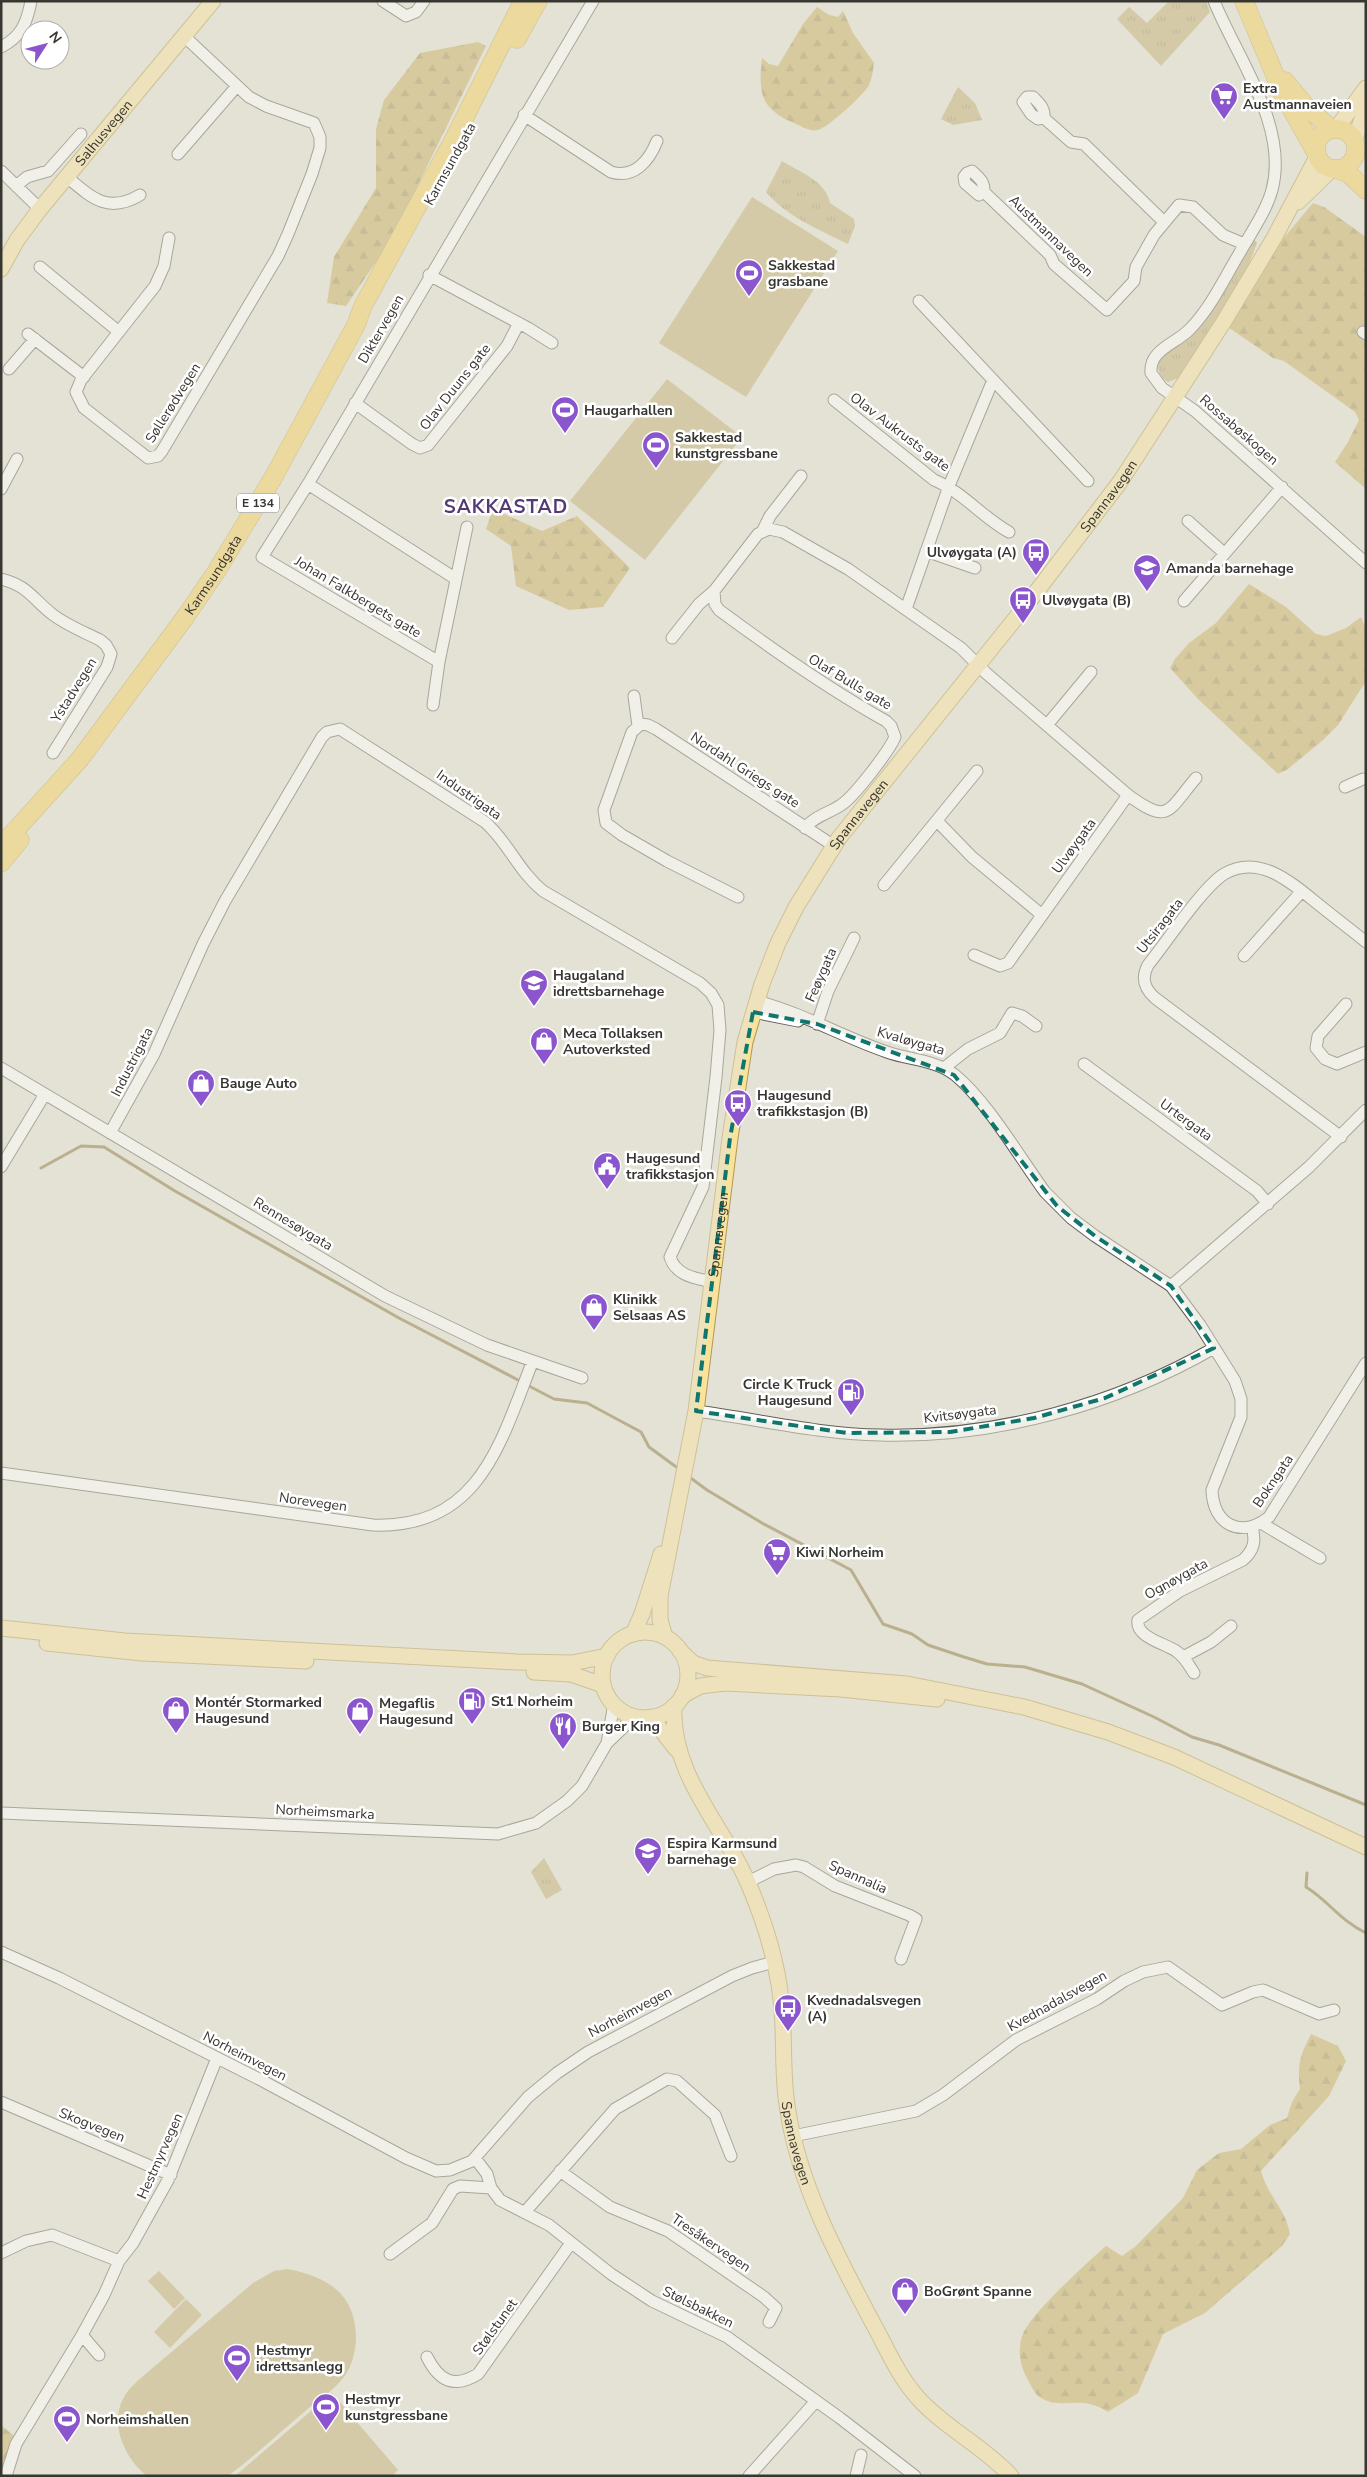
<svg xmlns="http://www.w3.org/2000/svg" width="1367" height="2477" font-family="'Nunito Sans',sans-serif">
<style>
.grass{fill:url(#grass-tufts)}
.forest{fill:url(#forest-firs)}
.pitch{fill:#c1ad70}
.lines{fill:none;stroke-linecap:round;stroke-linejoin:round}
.stream{stroke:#877439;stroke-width:3}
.minor-casing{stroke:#625f55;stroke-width:13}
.major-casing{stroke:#b1994c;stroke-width:17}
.highway-casing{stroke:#b1994c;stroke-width:19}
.minor{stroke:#fff;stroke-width:11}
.major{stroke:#f8e29c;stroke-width:15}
.highway{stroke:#f3cf5a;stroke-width:18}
.marked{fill:none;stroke:#0f766e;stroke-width:4;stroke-dasharray:10 6;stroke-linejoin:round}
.labels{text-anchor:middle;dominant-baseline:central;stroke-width:5;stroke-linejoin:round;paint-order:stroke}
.shield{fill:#fff;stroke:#73726f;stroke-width:1}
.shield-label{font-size:12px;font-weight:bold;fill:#373631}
.poi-label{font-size:14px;font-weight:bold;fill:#373631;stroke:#fff;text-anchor:start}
.street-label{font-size:14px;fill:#373631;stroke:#fff}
.district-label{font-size:19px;font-weight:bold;letter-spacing:1px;fill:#533975;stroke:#fff}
</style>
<defs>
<pattern id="grass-tufts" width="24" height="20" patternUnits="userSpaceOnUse" patternTransform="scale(1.25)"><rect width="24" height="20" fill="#c1ad70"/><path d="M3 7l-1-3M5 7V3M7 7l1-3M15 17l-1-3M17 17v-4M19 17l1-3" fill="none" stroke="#9e8e5d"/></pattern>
<pattern id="forest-firs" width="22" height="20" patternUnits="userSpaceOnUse" patternTransform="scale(1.25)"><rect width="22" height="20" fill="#c8ae5c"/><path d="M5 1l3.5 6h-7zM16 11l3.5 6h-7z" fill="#a38e4d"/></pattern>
</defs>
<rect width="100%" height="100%" fill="#e4e1d6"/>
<path class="grass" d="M1169,1H1206L1210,12L1161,66L1117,19L1129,7L1147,23Z
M958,87L975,103L982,120L953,125L941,119Z
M782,161C801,173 825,180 830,203L854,219L855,226L848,244C820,230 787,217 766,192Z
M1254,239L1257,243L1249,264L1186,369L1178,378L1168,382C1162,378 1156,371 1159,363C1163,352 1188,341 1196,331C1220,304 1236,269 1254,239Z
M544,1858L562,1890L546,1899L531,1872Z"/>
<path class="forest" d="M817,7L829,15L838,17L843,11L853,33L874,63C873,71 872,78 869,85C865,94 827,128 818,130C811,132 803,127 796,124C761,109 758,95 762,58L769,64L778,66L803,24Z
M478,42L486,46L391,240L346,306L327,303L334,257L376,188V129L384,100L420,53Z
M1313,203L1324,207L1366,237V489L1335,462L1348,442L1359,420L1355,412L1284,361L1273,358L1222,323L1259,257L1287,234Z
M493,509L542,531L577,516L630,568L603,607L569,610L516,586L511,546L486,529Z
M1249,584L1286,607L1316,634L1326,636L1346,628L1361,617L1366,629V681L1338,725L1323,740L1288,769L1278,774L1198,699L1170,668L1175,659L1189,643L1216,623Z
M1311,2034L1338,2046L1346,2061L1329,2096L1261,2171C1268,2197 1285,2207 1290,2234L1282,2246L1205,2313L1163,2334L1138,2393L1108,2412C1080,2394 1064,2410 1043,2399C1035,2396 1031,2385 1027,2378C1020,2366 1017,2348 1023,2334C1032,2312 1087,2263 1106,2246L1122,2256L1136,2246L1183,2198L1197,2170L1219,2153L1241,2149L1270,2125L1287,2118L1292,2102L1300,2089C1297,2064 1300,2056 1311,2034Z
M1,2425L14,2436L1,2476Z"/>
<path class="pitch" d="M752,197L838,251L746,397L659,343Z
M667,379L742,437L645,560L570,501Z
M288,2269C327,2277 355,2293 356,2337C356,2350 352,2366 344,2377C334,2390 317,2401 304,2412C279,2433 255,2456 228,2476H147C126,2460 109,2425 123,2399C128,2388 140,2379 149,2371L253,2283L274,2271Z
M159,2271L185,2298L174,2309L148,2281Z
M186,2299L202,2315L170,2348L154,2332Z
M332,2393L398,2470L392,2476H235Z"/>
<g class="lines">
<path class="stream" d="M41,1168L81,1146L104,1147L175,1191L399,1318L522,1382
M527,1385L554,1399L587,1403L641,1432L649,1447L679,1469
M688,1476L707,1490L762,1523L851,1570L883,1624L912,1634L928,1645L964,1657L987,1664L1025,1667L1082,1684L1154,1717L1192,1737L1219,1745L1366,1805
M1307,1873L1306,1887C1330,1902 1338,1919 1366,1933"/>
<g class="minor-casing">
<path id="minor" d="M383,1L406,16L416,12L424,1
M1214,1C1237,58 1289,126 1272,190C1266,212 1250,234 1239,254C1224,279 1210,309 1189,330C1175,344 1149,350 1151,373L1162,388L1195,411L1366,563
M1,47C21,37 27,23 31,1
M524,115L611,172C634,179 649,161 657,141
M1044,118L1038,119L1031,114L1023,102L1027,97H1033C1040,104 1045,108 1044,118L1071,142L1084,144L1164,222
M178,154L237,86
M1,171L40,209
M67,177C92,198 108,214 140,195
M16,186L27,177L48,171L81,134
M984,192L979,195L965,183L964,177L967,173L972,171C979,178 985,182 984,192L1050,255L1054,264L1107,310L1134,281L1136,267L1154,235L1179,205L1193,207L1223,235L1244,244
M169,238L164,266L155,286L81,380L76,392L84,408L148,458L158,456L162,451L278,256L288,234L312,174L320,148V137L314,123L266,106L249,97L184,36
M40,267L119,332
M429,275L528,328L552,343
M919,301L1088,481
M1363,332L1366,334
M28,334L84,377
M9,369L35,339
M834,400L934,480C963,492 982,517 1009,532
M355,403L412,444L420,448L428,445L507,346L519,323
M308,484L456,579
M1,489L17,459
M1188,521L1224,553
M763,530L770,516L801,476
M926,551L975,568
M1,579C27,585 33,599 52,614C66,625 84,632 100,640L106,645L111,654L107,667L53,753
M1184,601L1282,487
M906,609L949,486L993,380
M672,638L699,604L714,591
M439,662L262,557L308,484L593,1
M634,696L638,726
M433,705L439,662L467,527
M1047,725L1091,672
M1345,787L1363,779
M937,821L972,857L1042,915
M805,828C816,815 828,814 841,805C854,797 889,751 895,737L891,726L886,721C827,688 773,650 719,610L715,604L714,591L758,534L769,529L783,532L848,569L961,648L986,673L1128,795C1169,825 1167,812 1196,778
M884,885L977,771
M738,897L667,861L622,835L606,823L604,810L632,732L641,724L648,725L656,729L834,846
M974,955L1000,966L1008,963L1128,795
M1244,956L1302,891
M757,1001C802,1013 843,1037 887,1052C909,1060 936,1060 955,1075C987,1101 1020,1158 1045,1192L1071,1218L1095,1236L1171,1286L1200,1325L1235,1381L1241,1399V1417L1212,1490C1213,1525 1241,1539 1269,1517L1366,1363
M1346,1004L1318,1036L1316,1048L1325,1059L1337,1064L1366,1052
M753,1012L798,1021
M817,1024L828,991L854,938
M1084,1064L1257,1191L1268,1204
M1,1068L385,1296L487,1345L582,1378
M944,1068L968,1049L1000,1033L1012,1013L1022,1016L1036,1026
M110,1133L154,1054L203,944L225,901L322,737L327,732L340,729L485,822C508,842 519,872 543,891L700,983L711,993L718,1005L720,1030L716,1077L703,1187L670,1257C676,1276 695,1278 712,1282
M1341,1137L1155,998C1144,988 1141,978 1148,965C1166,943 1202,888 1224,874C1259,853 1292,883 1318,904C1334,917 1350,929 1366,942
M1,1167L45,1094
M1171,1286L1309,1167L1366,1110
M696,1411C757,1419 818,1434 880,1435C995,1438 1115,1405 1214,1348
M1,1473L373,1525C479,1529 500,1444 532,1363
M1261,1523L1320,1558
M1183,1657L1211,1642L1231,1626
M1194,1673C1189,1665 1184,1656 1176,1651C1164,1643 1135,1637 1138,1620L1180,1591L1243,1560C1254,1550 1256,1541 1252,1527
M607,1743L635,1716
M1,1813L498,1834L536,1823L567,1801L582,1786L607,1743L614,1704
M748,1882L774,1869L796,1865L804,1867L835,1886L909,1915L916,1919L901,1959
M1,1952L59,1978L259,2079L406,2158L436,2171L450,2170L472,2161L528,2097L557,2073L588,2052L732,1976L752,1968L774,1962
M1,2102L171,2175
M793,2136L916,2111L943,2095L1016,2040L1097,1999L1124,1981L1143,1972L1168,1967L1222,2005L1253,1992L1263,1990L1319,2014L1334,2010
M475,2158L487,2174L491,2188L500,2200L549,2225L611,2274L652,2301L727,2337L840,2418L915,2476
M560,2171L610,2207L668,2231L764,2297L776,2308L769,2322
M525,2212L615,2109L667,2079L677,2081L715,2115L731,2156
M1,2253L26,2241L52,2235L119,2261
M390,2254L432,2223L453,2189L460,2186L491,2188
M82,2335L99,2355
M427,2357C439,2381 454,2389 478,2374L571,2243
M6,2476L16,2444L82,2335L104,2295L119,2261L133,2243L168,2180L217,2058
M749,2476L816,2401
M856,2476L861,2455"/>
</g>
<g class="major-casing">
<g id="major">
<path d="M1336,129L1366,88"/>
<path d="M1354,141L1366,108"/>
<path d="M1298,202L1332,169"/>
<path id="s1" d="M1,269L17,240L40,209L213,1"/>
<path d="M1,1628L125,1641L517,1662L572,1663L607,1656"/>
<circle cx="645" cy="1675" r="43"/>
<path d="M633,1634L642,1614L661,1554"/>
<path id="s2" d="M665,1637L660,1620V1596L696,1411L730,1138L745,1042L762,984L778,943L796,907L839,838L1027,604L1120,482L1223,323L1274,238L1317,157"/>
<path d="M47,1643L142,1653L306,1661"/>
<path d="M680,1651L693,1663L707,1668L907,1684L1024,1707L1108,1732L1174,1757L1366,1847"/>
<path d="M534,1672L571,1674L603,1685"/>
<path d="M682,1696L700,1686L725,1683L841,1689L937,1699"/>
<path id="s3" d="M674,1706C671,1764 708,1809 735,1857C746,1876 754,1896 761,1916C774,1952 782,1989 783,2027C784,2053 783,2079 787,2105C798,2184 838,2258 875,2327C888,2351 899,2377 918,2398C945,2428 983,2446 1011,2476"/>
<path d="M651,1717L676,1749"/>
</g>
</g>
<g class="highway-casing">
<g id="highway">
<path d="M1244,1L1282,92L1315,151"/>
<path d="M517,39L538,1"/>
<path d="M1285,81L1305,105L1331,129"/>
<circle cx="1336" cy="149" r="20"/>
<path d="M1336,169L1349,174L1366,190"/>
<path id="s4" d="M1,846L80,759L186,616L216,572L273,478L356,325L363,306L454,139L523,1"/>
<path d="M1,863L20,840"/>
</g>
</g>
<use href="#minor" class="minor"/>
<use href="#major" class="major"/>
<use href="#highway" class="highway"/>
</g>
<path d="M0 0H1367V2477H0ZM753,1012L817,1024L954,1075L1057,1206L1095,1236L1171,1286L1214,1348L1105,1398L1034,1418L950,1432L847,1433L696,1411L730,1138Z" fill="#e4e1d6" fill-opacity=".55" fill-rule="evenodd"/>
<path class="marked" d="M753,1012L817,1024L954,1075L1057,1206L1095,1236L1171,1286L1214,1348L1105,1398L1034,1418L950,1432L847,1433L696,1411L730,1138Z"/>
<defs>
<g id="supermarket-pin" transform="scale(1.4375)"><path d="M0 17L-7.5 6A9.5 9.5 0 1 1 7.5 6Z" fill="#8b55cd" stroke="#fff"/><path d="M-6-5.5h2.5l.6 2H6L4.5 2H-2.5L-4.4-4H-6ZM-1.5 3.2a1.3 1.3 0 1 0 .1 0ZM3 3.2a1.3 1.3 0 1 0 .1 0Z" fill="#fff"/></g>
<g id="stadium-pin" transform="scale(1.4375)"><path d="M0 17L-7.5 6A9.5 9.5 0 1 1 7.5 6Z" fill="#8b55cd" stroke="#fff"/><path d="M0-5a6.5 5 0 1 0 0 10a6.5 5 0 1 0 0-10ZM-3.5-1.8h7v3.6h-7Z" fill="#fff"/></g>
<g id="bus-pin" transform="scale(1.4375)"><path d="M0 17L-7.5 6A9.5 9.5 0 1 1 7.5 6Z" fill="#8b55cd" stroke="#fff"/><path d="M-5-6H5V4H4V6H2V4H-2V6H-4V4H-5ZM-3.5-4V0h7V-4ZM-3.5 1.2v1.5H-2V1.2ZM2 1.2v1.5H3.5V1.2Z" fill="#fff"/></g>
<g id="school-pin" transform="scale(1.4375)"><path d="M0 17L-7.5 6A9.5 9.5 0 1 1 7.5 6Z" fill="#8b55cd" stroke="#fff"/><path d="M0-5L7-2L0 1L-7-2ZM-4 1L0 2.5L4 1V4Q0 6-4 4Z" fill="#fff"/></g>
<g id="shop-pin" transform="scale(1.4375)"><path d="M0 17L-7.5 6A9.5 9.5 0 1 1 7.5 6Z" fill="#8b55cd" stroke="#fff"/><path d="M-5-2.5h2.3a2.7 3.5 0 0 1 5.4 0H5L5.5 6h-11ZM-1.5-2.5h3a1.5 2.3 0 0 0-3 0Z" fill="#fff"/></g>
<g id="civic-pin" transform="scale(1.4375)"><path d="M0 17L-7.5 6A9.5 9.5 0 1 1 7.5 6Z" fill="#8b55cd" stroke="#fff"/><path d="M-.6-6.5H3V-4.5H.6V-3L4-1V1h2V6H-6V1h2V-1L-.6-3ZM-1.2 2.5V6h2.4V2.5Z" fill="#fff"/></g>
<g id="fuel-pin" transform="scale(1.4375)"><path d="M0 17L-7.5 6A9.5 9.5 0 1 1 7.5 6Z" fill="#8b55cd" stroke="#fff"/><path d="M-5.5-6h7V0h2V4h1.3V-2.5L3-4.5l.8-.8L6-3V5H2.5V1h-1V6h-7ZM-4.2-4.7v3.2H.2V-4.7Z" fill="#fff"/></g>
<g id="restaurant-pin" transform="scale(1.4375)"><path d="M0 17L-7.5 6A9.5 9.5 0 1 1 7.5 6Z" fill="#8b55cd" stroke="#fff"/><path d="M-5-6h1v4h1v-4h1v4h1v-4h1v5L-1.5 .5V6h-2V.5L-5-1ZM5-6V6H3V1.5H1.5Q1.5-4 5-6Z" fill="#fff"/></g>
</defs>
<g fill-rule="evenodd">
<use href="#supermarket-pin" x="1224" y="96"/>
<use href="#stadium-pin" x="749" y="273"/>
<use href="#stadium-pin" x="565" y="410"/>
<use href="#stadium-pin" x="656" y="445"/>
<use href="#bus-pin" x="1036" y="552"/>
<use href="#school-pin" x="1147" y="568"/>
<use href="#bus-pin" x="1023" y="600"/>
<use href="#school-pin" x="534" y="983"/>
<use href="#shop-pin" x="544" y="1041"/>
<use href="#shop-pin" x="201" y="1083"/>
<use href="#bus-pin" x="738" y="1103"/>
<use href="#civic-pin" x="607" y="1166"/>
<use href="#shop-pin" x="594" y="1307"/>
<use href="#fuel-pin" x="851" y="1392"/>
<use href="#supermarket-pin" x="777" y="1552"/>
<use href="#fuel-pin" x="472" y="1701"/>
<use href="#shop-pin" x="176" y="1710"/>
<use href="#shop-pin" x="360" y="1711"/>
<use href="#restaurant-pin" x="563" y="1726"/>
<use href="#school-pin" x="648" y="1851"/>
<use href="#bus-pin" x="788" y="2008"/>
<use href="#shop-pin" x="905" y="2291"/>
<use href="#stadium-pin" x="237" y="2358"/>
<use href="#stadium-pin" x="326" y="2407"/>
<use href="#stadium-pin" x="67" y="2419"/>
</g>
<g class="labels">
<rect class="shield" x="237" y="493.5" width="42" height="19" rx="4"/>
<g class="shield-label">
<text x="258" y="503">E 134</text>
</g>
<g class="poi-label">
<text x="1243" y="88">Extra<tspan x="1243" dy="16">Austmannaveien</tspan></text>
<text x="768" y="265">Sakkestad<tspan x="768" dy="16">grasbane</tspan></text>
<text x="584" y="410">Haugarhallen</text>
<text x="675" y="437">Sakkestad<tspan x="675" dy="16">kunstgressbane</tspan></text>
<text x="1017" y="552" text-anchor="end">Ulvøygata (A)</text>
<text x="1166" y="568">Amanda barnehage</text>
<text x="1042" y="600">Ulvøygata (B)</text>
<text x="553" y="975">Haugaland<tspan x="553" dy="16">idrettsbarnehage</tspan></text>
<text x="563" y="1033">Meca Tollaksen<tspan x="563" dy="16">Autoverksted</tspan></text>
<text x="220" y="1083">Bauge Auto</text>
<text x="757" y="1095">Haugesund<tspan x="757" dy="16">trafikkstasjon (B)</tspan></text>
<text x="626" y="1158">Haugesund<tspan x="626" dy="16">trafikkstasjon</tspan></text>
<text x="613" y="1299">Klinikk<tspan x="613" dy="16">Selsaas AS</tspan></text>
<text x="832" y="1384" text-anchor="end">Circle K Truck<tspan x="832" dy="16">Haugesund</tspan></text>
<text x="796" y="1552">Kiwi Norheim</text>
<text x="491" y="1701">St1 Norheim</text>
<text x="195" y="1702">Montér Stormarked<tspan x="195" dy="16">Haugesund</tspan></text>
<text x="379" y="1703">Megaflis<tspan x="379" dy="16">Haugesund</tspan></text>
<text x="582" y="1726">Burger King</text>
<text x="667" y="1843">Espira Karmsund<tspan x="667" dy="16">barnehage</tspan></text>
<text x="807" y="2000">Kvednadalsvegen<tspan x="807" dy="16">(A)</tspan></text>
<text x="924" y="2291">BoGrønt Spanne</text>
<text x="256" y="2350">Hestmyr<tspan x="256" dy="16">idrettsanlegg</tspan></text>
<text x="345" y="2399">Hestmyr<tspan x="345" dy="16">kunstgressbane</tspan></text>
<text x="86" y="2419">Norheimshallen</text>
</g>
<g class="street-label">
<text stroke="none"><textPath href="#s1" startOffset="171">Salhusvegen</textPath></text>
<text transform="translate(450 164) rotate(-61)">Karmsundgata</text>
<text transform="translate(1051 236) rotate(44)">Austmannavegen</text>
<text transform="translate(381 329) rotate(-60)">Diktervegen</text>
<text transform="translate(455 387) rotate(-52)">Olav Duuns gate</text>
<text transform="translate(173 403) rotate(-58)">Søllerødvegen</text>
<text transform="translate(1239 430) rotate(41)">Rossabøskogen</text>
<text transform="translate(900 432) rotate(37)">Olav Aukrusts gate</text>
<text stroke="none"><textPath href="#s2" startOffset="1264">Spannavegen</textPath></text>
<text stroke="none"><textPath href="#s4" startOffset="345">Karmsundgata</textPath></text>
<text transform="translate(358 597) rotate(31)">Johan Falkbergets gate</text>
<text transform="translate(850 682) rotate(31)">Olaf Bulls gate</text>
<text transform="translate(74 690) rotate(-58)">Ystadvegen</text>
<text transform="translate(745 770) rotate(33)">Nordahl Griegs gate</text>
<text transform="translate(469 795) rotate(35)">Industrigata</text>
<text stroke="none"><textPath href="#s2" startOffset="859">Spannavegen</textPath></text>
<text transform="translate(1074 846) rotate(-54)">Ulvøygata</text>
<text transform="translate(1160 926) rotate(-52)">Utsiragata</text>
<text transform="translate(821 975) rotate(-66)">Feøygata</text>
<text transform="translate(911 1041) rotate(16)">Kvaløygata</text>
<text transform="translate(132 1062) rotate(-63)">Industrigata</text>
<text transform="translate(1186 1120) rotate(36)">Urtergata</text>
<text transform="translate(293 1224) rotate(31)">Rennesøygata</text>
<text stroke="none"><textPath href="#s2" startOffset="408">Spannavegen</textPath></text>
<text transform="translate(960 1414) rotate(-7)">Kvitsøygata</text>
<text transform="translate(1273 1481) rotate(-56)">Bokngata</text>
<text transform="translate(313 1502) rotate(8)">Norevegen</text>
<text transform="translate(1176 1579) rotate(-29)">Ognøygata</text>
<text transform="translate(325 1812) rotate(3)">Norheimsmarka</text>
<text transform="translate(858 1877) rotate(24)">Spannalia</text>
<text transform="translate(1057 2001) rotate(-29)">Kvednadalsvegen</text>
<text transform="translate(630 2012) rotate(-28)">Norheimvegen</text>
<text transform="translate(245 2056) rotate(27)">Norheimvegen</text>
<text transform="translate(92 2125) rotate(22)">Skogvegen</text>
<text stroke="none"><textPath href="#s3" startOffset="461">Spannavegen</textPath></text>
<text transform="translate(160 2156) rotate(-66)">Hestmyrvegen</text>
<text transform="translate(711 2243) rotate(34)">Tresåkervegen</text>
<text transform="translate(698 2307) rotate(26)">Stølsbakken</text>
<text transform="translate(495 2327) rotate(-54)">Stølstunet</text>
</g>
<g class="district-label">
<text x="506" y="507">SAKKASTAD</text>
</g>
</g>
<rect width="1367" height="2477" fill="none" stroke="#373631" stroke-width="5"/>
<g transform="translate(45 45) rotate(54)"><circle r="24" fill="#ffffff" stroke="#afafad"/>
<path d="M0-4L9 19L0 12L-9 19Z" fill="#8b55cd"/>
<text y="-8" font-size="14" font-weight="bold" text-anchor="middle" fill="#373631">N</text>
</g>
</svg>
